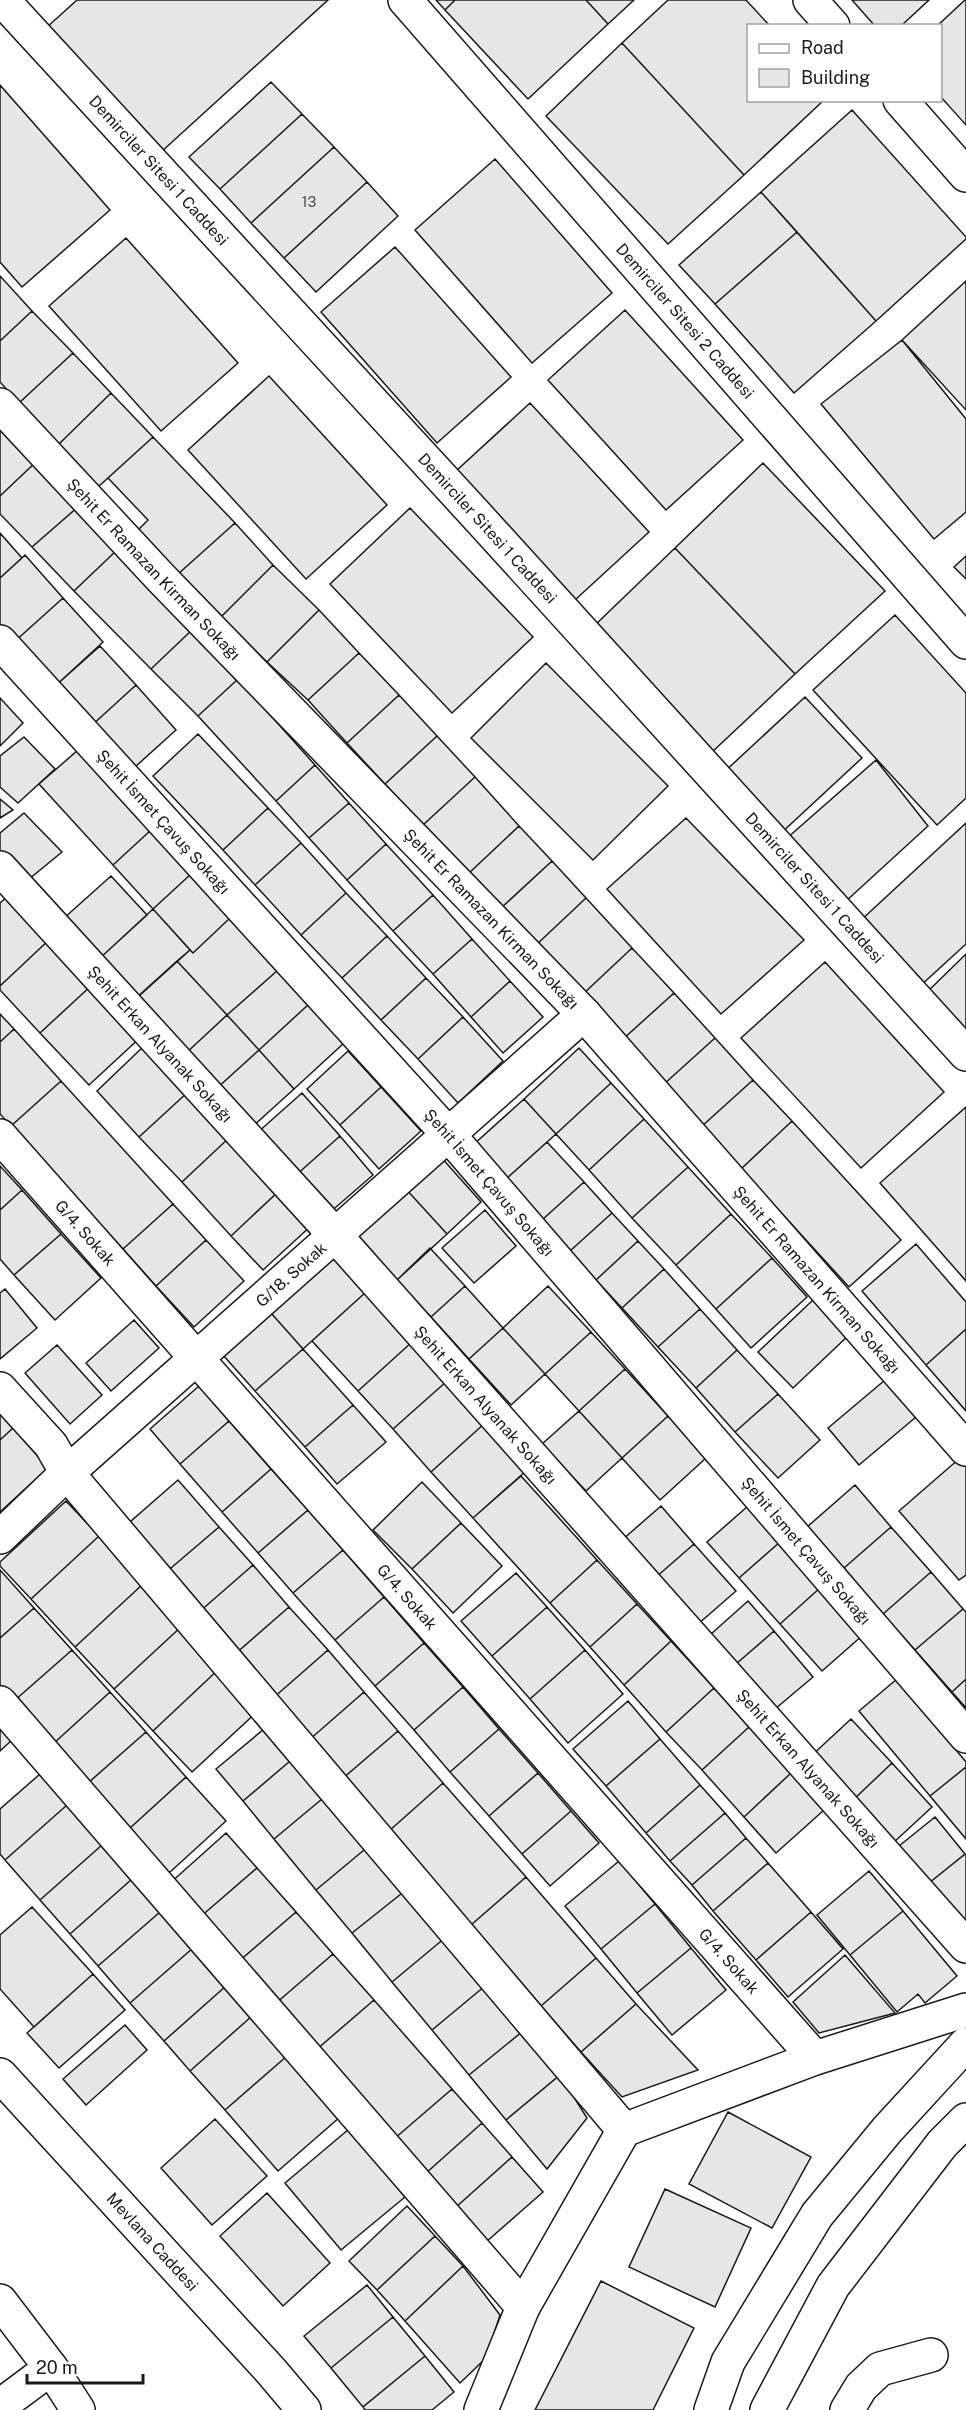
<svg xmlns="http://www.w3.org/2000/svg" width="966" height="2410" font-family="'Public Sans',sans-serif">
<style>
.building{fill:#e6e6e6;stroke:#1a1a1a;stroke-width:1.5}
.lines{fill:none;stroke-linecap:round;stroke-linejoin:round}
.minor-casing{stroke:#1a1a1a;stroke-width:36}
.major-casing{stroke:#1a1a1a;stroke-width:36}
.minor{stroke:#fff;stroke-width:33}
.major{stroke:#fff;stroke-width:33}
.labels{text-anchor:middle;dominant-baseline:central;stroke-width:4.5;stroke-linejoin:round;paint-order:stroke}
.number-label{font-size:14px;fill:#4d4d4d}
.street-label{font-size:16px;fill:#1a1a1a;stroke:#fff}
</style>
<rect width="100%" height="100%" fill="#fff"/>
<path class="building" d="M77,0H328L160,153L46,28Z
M436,0H455L445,10Z
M455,0H586L608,24L528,99L445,10Z
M586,0H634L608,24Z
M668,0H746L770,26H748V100H824L744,175L622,43Z
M852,0H929L901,26H875Z
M965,0H966V125L940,96V26H937Z
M622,43L744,175L668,244L546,116Z
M271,82L302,114L220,189L189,157Z
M0,85L110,210L22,287L0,262Z
M852,110L966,237V239L876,321L761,192Z
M302,114L334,147L251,223L220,189Z
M334,147L367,182L284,258L251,223Z
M495,159L612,293L532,363L415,230Z
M367,182L398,216L316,292L284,258Z
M761,192L797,232L715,304L679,265Z
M797,232L876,321L794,393L715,304Z
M126,238L238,363L161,431L49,306Z
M395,247L511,377L437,443L321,312Z
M0,276L32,311L0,341Z
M966,281V410L902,340Z
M625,310L743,440L666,510L548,380Z
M32,311L73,353L19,403L0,382V341Z
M902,340L966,419V512L934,539L821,404Z
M73,353L111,393L58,445L19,403Z
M269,376L387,505L306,579L188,450Z
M111,393L153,437L98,487L58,445Z
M530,403L649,532L575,600L456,471Z
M0,419L38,460L0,496Z
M153,437L235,523L177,575L138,530L148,520L108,478Z
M38,460L79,506L32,547L0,514V496Z
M763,463L885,591L795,674L675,548Z
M79,506L118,549L74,591L32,547Z
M410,508L533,637L452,713L330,584Z
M235,523L273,565L221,617L177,575Z
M0,533L22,558L0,578Z
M675,548L795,674L711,753L592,628Z
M118,549L194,628L151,669L74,591Z
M25,555L63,598L13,643L0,628V578Z
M966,556V579L954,567Z
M273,565L319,610L267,662L221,617Z
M63,598L103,642L53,688L13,643Z
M319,610L359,653L308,700L267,662Z
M895,615L966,693V798L937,825L813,690Z
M194,628L238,679L198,716L151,669Z
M100,646L136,685L90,727L53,688Z
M359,653L399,695L347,743L308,700Z
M546,663L668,786L593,860L471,738Z
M238,679L315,765L276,801L198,716Z
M136,685L176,730L125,776L90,727Z
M399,695L437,736L385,784L347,743Z
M805,697L862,758L779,835L722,774Z
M0,698L23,723L0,746Z
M198,734L268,808L223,850L153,776Z
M437,736L475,777L423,825L385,784Z
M24,737L55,769L18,803L0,787V756Z
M78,750L151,830L113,865L39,784Z
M876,760L928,826L845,902L786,839Z
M315,765L349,803L309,838L276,801Z
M475,777L519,826L468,874L423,825Z
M0,799L13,810L0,818Z
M349,803L386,844L347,880L309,838Z
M268,808L301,843L255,885L223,850Z
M24,813L62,852L29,879L0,860V833Z
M686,818L804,940L721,1014L607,889Z
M966,823V944L919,987L859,922Z
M519,826L552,861L500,909L468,874Z
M151,830L191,874L153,909L113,865Z
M301,843L346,893L301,935L255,885Z
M386,844L433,895L393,931L347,880Z
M552,861L586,898L535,946L500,909Z
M191,874L230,918L193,953L153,909Z
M111,876L147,915L99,959L63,919Z
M346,893L387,936L342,978L301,935Z
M10,894L51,938L0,986V903Z
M433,895L472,939L433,974L393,931Z
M586,898L632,948L581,996L535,946Z
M153,909L190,950L130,1004L99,959Z
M230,918L278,970L227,1015L177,961L190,950L193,953Z
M387,936L426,978L381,1020L342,978Z
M51,938L93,984L40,1033L0,990V986Z
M472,939L510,981L471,1017L433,974Z
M632,948L674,993L622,1040L581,996Z
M966,954V1043L922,997Z
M177,961L227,1015L185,1054L135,999Z
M825,962L944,1092L861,1168L741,1038Z
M278,970L309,1004L259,1050L227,1015Z
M426,978L463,1017L418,1059L381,1020Z
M510,981L543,1017L503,1053L471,1017Z
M93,984L142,1036L89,1085L40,1033Z
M674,993L715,1038L663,1085L622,1040Z
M309,1004L344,1043L294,1089L259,1050Z
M0,1014L14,1029L0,1042Z
M227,1015L259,1050L216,1089L185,1054Z
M463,1017L503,1061L458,1103L418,1059Z
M14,1029L61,1081L11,1126L0,1114V1042Z
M715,1038L753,1080L701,1127L663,1085Z
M146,1044L189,1091L139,1137L97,1091Z
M579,1048L611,1083L556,1134L524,1099Z
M259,1050L294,1089L251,1128L216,1089Z
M348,1051L381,1087L340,1125L307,1089Z
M753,1080L792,1121L741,1169L701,1127Z
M61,1081L173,1204L123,1249L11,1126Z
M611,1083L644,1119L589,1170L556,1134Z
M381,1087L421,1131L379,1169L340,1125Z
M189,1091L231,1136L182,1182L139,1137Z
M302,1093L340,1136L295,1176L257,1133Z
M524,1099L556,1134L505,1180L473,1145Z
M966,1107V1281L880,1183Z
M644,1119L688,1167L632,1218L589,1170Z
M792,1121L901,1240L849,1287L741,1169Z
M231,1136L281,1189L231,1236L182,1182Z
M340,1136L373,1175L328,1214L295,1176Z
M547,1142L584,1182L542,1220L505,1180Z
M440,1156L481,1202L447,1234L405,1188Z
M0,1166L22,1190L0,1210Z
M688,1167L731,1214L676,1265L632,1218Z
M584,1182L612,1213L570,1251L542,1220Z
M405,1188L447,1234L397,1280L355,1235Z
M281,1189L313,1224L263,1270L231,1236Z
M22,1190L61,1234L14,1275L0,1259V1210Z
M173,1204L206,1240L156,1286L123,1249Z
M485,1210L516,1246L474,1283L442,1248Z
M612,1213L638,1241L596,1280L570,1251Z
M731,1214L772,1258L716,1309L676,1265Z
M61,1234L101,1278L55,1320L14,1275Z
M206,1240L244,1281L194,1327L156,1286Z
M638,1241L664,1269L622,1308L596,1280Z
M916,1244L966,1302V1329L926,1365L862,1291Z
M430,1248L465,1286L431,1317L397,1280Z
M334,1256L366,1292L303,1349L271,1313Z
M772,1258L807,1297L751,1348L716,1309Z
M664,1269L700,1309L658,1347L622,1308Z
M465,1286L503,1328L469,1359L431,1317Z
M548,1286L591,1332L545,1374L503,1328Z
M5,1289L37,1328L0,1359V1293Z
M366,1292L412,1342L358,1391L312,1341Z
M814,1299L849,1335L793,1388L758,1352Z
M700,1309L737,1350L696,1388L658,1347Z
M271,1313L303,1349L255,1391L223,1355Z
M134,1320L159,1348L111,1391L86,1363Z
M503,1328L545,1374L511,1405L469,1359Z
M966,1329V1411L926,1365Z
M591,1332L625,1369L579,1411L545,1374Z
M412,1342L447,1381L393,1429L358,1391Z
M57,1345L102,1395L70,1424L25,1373Z
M303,1349L353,1405L305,1447L255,1391Z
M737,1350L778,1394L735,1432L696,1388Z
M625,1369L668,1416L622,1458L579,1411Z
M885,1380L916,1417L859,1465L828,1428Z
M447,1381L485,1423L431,1472L393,1429Z
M199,1386L229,1421L180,1464L150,1429Z
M778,1394L820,1440L778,1478L735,1432Z
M353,1405L386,1442L337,1484L305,1447Z
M579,1411L622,1458L586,1491L542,1444Z
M0,1414L13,1428L0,1440Z
M668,1416L706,1458L660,1500L622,1458Z
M229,1421L271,1469L222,1512L180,1464Z
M485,1423L527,1470L473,1518L431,1472Z
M13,1428L48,1468L0,1512V1440Z
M960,1458L966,1466V1575L959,1580L899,1511Z
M271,1469L308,1510L258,1553L222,1512Z
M521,1476L597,1560L550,1603L473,1518Z
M178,1480L219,1527L164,1574L123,1528Z
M422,1482L461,1523L412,1569L373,1530Z
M855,1485L891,1527L844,1568L807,1527Z
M66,1501L99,1536L31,1599L0,1566V1562Z
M661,1506L694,1544L655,1578L622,1540Z
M748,1506L780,1542L739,1578L707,1542Z
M308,1510L343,1550L293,1593L258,1553Z
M461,1523L502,1566L453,1613L412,1569Z
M219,1527L253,1565L198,1613L164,1574Z
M891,1527L931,1572L883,1614L844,1568Z
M99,1536L143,1584L75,1647L31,1599Z
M780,1542L821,1587L780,1624L739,1578Z
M694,1544L736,1591L697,1625L655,1578Z
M343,1550L384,1597L335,1640L293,1593Z
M597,1560L637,1604L590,1647L550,1603Z
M253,1565L289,1607L234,1655L198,1613Z
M0,1570L34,1608L0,1638Z
M931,1572L963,1609L915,1650L883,1614Z
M516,1573L547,1607L492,1656L461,1621Z
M143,1584L182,1626L114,1689L75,1647Z
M821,1587L863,1635L822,1671L780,1624Z
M384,1597L424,1643L375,1686L335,1640Z
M748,1601L774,1631L736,1664L711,1634Z
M637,1604L671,1641L624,1685L590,1647Z
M289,1607L328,1650L272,1699L234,1655Z
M547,1607L585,1650L530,1699L492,1656Z
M34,1608L72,1650L14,1701L0,1685V1638Z
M963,1609L966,1612V1679L952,1692L915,1650Z
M182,1626L221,1667L153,1731L114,1689Z
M774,1631L813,1677L775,1709L736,1664Z
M671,1641L714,1688L666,1732L624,1685Z
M424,1643L463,1687L414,1730L375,1686Z
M72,1650L110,1692L53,1744L14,1701Z
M328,1650L364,1692L309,1740L272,1699Z
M585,1650L623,1694L568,1743L530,1699Z
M221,1667L260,1709L192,1772L153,1731Z
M897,1679L966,1762V1767L930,1796L859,1711Z
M966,1679V1708L952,1692Z
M463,1687L499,1729L450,1772L414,1730Z
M714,1688L749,1727L702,1770L666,1732Z
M110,1692L146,1732L88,1783L53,1744Z
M364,1692L398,1731L342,1779L309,1740Z
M628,1701L660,1739L606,1786L573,1749Z
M851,1719L892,1763L852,1801L810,1757Z
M270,1724L296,1756L243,1801L216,1769Z
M0,1727L12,1740L0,1751Z
M749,1727L791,1773L744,1817L702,1770Z
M499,1729L538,1773L489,1816L450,1772Z
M398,1731L443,1783L389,1831L342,1779Z
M146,1732L186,1777L129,1829L88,1783Z
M660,1739L700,1785L646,1833L606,1786Z
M296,1756L328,1794L274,1839L243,1801Z
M892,1763L932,1807L892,1844L852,1801Z
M966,1767V1839L930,1796Z
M538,1773L571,1811L522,1854L489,1816Z
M791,1773L824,1810L776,1853L744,1817Z
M40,1774L67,1805L5,1860L0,1854V1809Z
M186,1777L226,1821L169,1873L129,1829Z
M443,1783L526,1877L471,1925L389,1831Z
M700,1785L725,1813L670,1861L646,1833Z
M328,1794L370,1845L316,1890L274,1839Z
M67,1805L102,1845L40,1900L5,1860Z
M571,1811L599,1843L550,1886L522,1854Z
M725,1813L746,1838L692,1885L670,1861Z
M935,1817L965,1854L929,1883L899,1846Z
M226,1833L257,1868L199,1918L169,1884Z
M746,1838L768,1863L713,1911L692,1885Z
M102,1845L132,1879L70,1934L40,1900Z
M370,1845L406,1890L352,1933L316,1890Z
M965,1854L966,1855V1924L929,1883Z
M619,1861L655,1904L601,1949L565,1906Z
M768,1863L811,1912L756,1960L713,1911Z
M257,1868L296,1912L238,1962L199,1918Z
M869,1871L903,1911L850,1955L817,1915Z
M526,1877L596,1958L541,2006L471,1925Z
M132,1879L160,1912L98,1966L70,1934Z
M406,1890L446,1937L392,1982L352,1933Z
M655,1904L691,1948L637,1993L601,1949Z
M32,1907L93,1974L34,2027L0,1989V1935Z
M903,1911L957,1976L925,2003L918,1994L897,2012L850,1955Z
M160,1912L193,1948L130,2003L98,1966Z
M296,1912L333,1954L275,2004L238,1962Z
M811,1912L843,1949L788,1997L756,1960Z
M446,1937L485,1986L432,2030L392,1982Z
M193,1948L226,1986L164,2041L130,2003Z
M691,1948L726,1990L672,2035L637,1993Z
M333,1954L374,2000L316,2050L275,2004Z
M845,1955L895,2013L819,2033L793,2002Z
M596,1958L636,2004L581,2052L541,2006Z
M93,1974L125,2010L59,2068L27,2033Z
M226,1986L252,2016L190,2071L164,2041Z
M485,1986L523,2031L469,2075L432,2030Z
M374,2000L452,2089L394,2139L316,2050Z
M636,2004L698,2070L622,2097L581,2052Z
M252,2016L287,2056L225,2110L190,2071Z
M125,2025L147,2050L86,2105L63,2079Z
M523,2031L560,2075L506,2120L469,2075Z
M287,2056L340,2117L278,2171L225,2110Z
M560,2075L587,2118L547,2169L506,2120Z
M452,2089L482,2123L425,2174L394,2139Z
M728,2112L811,2157L772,2228L689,2184Z
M215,2119L267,2176L212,2225L161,2168Z
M482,2123L512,2157L455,2208L425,2174Z
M349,2129L405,2197L341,2250L285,2183Z
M512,2157L543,2192L486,2242L455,2208Z
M665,2189L751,2228L715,2307L629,2267Z
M267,2193L330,2263L283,2306L220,2236Z
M407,2206L435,2236L377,2290L349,2261Z
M435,2236L463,2266L405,2321L377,2290Z
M463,2266L500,2315L486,2358L460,2383L405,2321Z
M601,2281L694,2328L653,2410H535Z
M367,2285L393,2317L331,2368L304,2336Z
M393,2317L425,2356L363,2407L331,2368Z
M425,2356L454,2392L432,2410H365L363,2407Z"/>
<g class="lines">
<g class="minor-casing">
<g id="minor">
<path id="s1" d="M405,0L966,642"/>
<path d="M810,0L833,26"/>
<path id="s2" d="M0,2L8,6L477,516L966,1054"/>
<path d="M900,100L966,175"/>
<path id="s3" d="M0,405L162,579L584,1014L966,1449"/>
<path id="s4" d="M0,642L448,1134L966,1736"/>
<path id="s5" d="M0,868L335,1235L966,1946"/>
<path id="s6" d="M0,1136L815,2058"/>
<path d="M0,1389L51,1445L67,1473L624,2130"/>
<path id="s7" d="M0,1537L67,1473L584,1014"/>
<path d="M0,1703L523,2307"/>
<path id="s8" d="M0,2075L271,2371L304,2410"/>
<path d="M0,2301L51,2368L78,2410"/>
<path d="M0,2406L51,2368"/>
<path d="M481,2410L523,2307L624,2130L815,2058L966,2010"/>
<path d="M847,2410L861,2387L880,2369L931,2355"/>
</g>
</g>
<g class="major-casing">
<path id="major" d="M711,2410L728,2362L817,2215L887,2130L966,2044
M767,2410L833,2286L942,2144L966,2120"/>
</g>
<use href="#minor" class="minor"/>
<use href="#major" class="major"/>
</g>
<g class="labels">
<g class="number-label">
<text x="309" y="202">13</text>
</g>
<g class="street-label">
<text stroke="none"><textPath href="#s2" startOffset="232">Demirciler Sitesi 1 Caddesi</textPath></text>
<text stroke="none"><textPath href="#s1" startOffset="426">Demirciler Sitesi 2 Caddesi</textPath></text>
<text stroke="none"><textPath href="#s2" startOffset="718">Demirciler Sitesi 1 Caddesi</textPath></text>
<text stroke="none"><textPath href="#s3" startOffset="225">Şehit Er Ramazan Kirman Sokağı</textPath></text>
<text stroke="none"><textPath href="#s4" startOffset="243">Şehit İsmet Çavuş Sokağı</textPath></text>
<text stroke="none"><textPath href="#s2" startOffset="1204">Demirciler Sitesi 1 Caddesi</textPath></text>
<text stroke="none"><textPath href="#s3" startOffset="711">Şehit Er Ramazan Kirman Sokağı</textPath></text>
<text stroke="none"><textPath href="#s5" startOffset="238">Şehit Erkan Alyanak Sokağı</textPath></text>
<text stroke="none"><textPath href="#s4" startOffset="729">Şehit İsmet Çavuş Sokağı</textPath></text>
<text stroke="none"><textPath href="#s6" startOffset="129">G/4. Sokak</textPath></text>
<text stroke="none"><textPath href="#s7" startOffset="392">G/18. Sokak</textPath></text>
<text stroke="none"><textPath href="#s3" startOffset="1197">Şehit Er Ramazan Kirman Sokağı</textPath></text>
<text stroke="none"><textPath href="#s5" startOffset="724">Şehit Erkan Alyanak Sokağı</textPath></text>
<text stroke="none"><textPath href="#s4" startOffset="1215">Şehit İsmet Çavuş Sokağı</textPath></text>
<text stroke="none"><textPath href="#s6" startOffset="615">G/4. Sokak</textPath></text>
<text stroke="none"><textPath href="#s5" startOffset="1210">Şehit Erkan Alyanak Sokağı</textPath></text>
<text stroke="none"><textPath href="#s6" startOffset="1101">G/4. Sokak</textPath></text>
<text stroke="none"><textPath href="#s8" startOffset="226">Mevlana Caddesi</textPath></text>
</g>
</g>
<rect x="747" y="24" width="195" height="78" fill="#ffffff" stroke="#a3a3a3" stroke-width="1.5"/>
<rect x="759" y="44" width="30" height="9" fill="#ffffff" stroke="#a3a3a3" stroke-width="1.5"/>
<text x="801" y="54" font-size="18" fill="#1a1a1a">Road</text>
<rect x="759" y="69" width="30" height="18" fill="#e6e6e6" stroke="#a3a3a3" stroke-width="1.5"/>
<text x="801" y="84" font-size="18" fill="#1a1a1a">Building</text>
<path d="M27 2374v9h116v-9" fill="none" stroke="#1a1a1a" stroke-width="3"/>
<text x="36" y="2374" font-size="18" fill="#1a1a1a" stroke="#ffffff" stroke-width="4.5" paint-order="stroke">20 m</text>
</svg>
